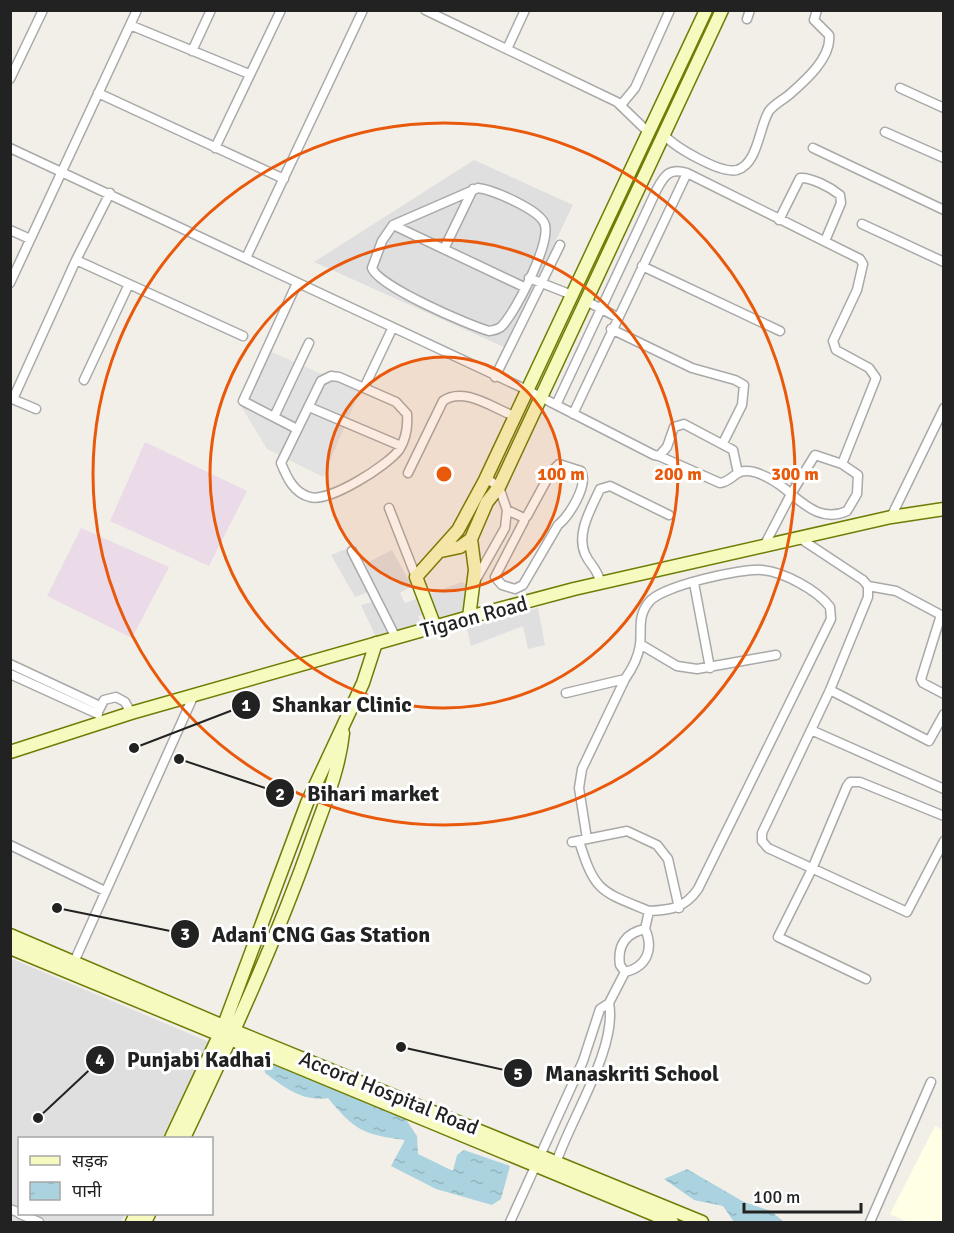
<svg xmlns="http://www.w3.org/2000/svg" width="954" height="1233" font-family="Signika,'Noto Sans Devanagari',sans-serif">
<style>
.residential{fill:#e0dfdf}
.industrial{fill:#ebdbe8}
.education{fill:#ffffe5}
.parking{fill:#e2e2e2}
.water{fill:url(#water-ripples)}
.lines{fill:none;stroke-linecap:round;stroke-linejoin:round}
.street-casing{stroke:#a9a9a9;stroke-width:11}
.secondary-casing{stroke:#707d05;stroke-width:15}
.street{stroke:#fff;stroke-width:8}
.secondary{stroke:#f7fabf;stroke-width:12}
.ring{fill:none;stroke:#e8590c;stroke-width:3}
.labels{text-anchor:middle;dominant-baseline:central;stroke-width:6;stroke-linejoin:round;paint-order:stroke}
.street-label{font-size:21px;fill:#222;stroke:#fff}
.centre{fill:#e8590c;stroke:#fff;stroke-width:3}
.ring-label{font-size:18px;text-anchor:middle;font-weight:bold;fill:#e8590c;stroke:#fff;stroke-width:6;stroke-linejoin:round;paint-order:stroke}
.leader{fill:none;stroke:#222;stroke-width:2}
.callout-dot{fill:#222;stroke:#fff;stroke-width:2}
.mark-label{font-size:18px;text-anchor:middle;font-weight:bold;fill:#fff}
.callout-label{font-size:22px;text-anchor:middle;font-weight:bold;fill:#222;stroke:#fff;stroke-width:6;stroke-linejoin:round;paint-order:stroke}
</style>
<defs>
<pattern id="water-ripples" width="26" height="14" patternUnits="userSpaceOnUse" patternTransform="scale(1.5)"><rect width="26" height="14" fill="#aad3df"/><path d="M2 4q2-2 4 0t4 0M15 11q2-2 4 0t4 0" fill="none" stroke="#92b5bf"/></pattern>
</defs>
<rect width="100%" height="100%" fill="#f2efe9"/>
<path class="residential" d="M474,160L573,205L504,347L314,262Z
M351,547L373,590L355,597L331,555Z
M392,550L412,586L400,593L405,603L462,582L474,589L470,611L426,622L425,615L418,616L421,623L376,637L361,605L381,600L365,564Z
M538,608L545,645L528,649L523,626L471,646L467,629Z
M10,958L209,1042L162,1138H20V1214H125L121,1222H11Z"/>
<path class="industrial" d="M145,442L247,491L209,566L110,521Z
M81,528L169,567L132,638L47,596Z"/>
<path class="education" d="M935,1126L943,1130V1222H908L890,1214Z"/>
<path class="parking" d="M263,348L360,391L323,477L267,449L238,401Z"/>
<path class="water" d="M264,1061L405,1118L417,1136L418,1154L453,1171L457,1155L464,1150L510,1166L501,1199L492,1205L436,1189L391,1166L405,1140C364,1135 354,1130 328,1098C302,1102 284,1087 265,1073Z
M687,1169L744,1202L771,1211L784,1222H734L723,1206L694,1200L664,1179Z"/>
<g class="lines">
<g class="street-casing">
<path id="street" d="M425,10L617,102L649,133
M747,19L750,10
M130,25L249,74
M507,49L525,10
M192,51L211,10
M10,79L43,10
M900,88L944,108
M98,93L284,179
M621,105L635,88L670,10
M885,132L944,158
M664,135C675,147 720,174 737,170C758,164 759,127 769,111C774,104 783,100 790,94C806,80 832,57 829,35L814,20L817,10
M10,148L527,390L654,455L659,456L667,447L674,427L684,424L733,450L738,473
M215,148L281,10
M813,148L944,210
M478,188C493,190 541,210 545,225C550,245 516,311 502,326C498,330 494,330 489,331C468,325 378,286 372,268L382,241L393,225Z
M779,220L800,178C811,177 830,187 840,195L841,203L825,241
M862,224L944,262
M393,225L524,287
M10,230L30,239
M444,249L473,189
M246,258L363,10
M76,260L243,336
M642,266L780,331
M529,278L572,295
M10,283L137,10
M297,283L243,401L297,429
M586,301L617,317
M611,329L692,368L735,380L744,385L742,405L723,443
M331,376L339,377L396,402L407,414C408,426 406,439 399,450C388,465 329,503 310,497C294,493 287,478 281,463L321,381Z
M495,377L560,245
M84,380L129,284
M364,388L392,329
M10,398L36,409
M13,399L76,260L110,193
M556,405L657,189C665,174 670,168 687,173L860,259L863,264L857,290L833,341L836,350L869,368L876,378L842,464L858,475L857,494L847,511C825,521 809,509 791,494L764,546
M309,407L401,446
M573,414L687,173
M274,417L309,343
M659,456L720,483C729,482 733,475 740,472C756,467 780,484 791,494L815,455L842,464
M408,473L443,401C463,386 493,408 514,416
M389,508L416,577
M507,510L522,517
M891,517L944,408
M524,521L495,577L502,585L515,589L523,585L558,525C569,516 589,485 581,471L559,464L551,472L527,516
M801,539L863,580L868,586V597L830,690L762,833V841L768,848L907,912L944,841
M352,551L396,638
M474,583L505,528L507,510L499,487L486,478
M694,583L710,668
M601,584C597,567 591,567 585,554C576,533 591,509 600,489L610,486L669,515
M868,586L896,591L941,615L921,679L923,683L944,694
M640,644L677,666L697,669L776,655
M10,664L100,706
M10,674L98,714
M830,690L929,741L944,714
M566,693L625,679C632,669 638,658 640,645C642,629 637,617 649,602C661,586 742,568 762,570C784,572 817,590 830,607L831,619L698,889C685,908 671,910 649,911L645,929
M99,710L104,700L116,697L125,702L131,713
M811,730L944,789
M587,839L579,788L582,769L625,679
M579,841C595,892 600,891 649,911
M572,842L627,831L657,845L668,859L679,908
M10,845L105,891
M74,962L193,697
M866,979L778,937L812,869L847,786L850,782H860L944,816
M609,1003L625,972C647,967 654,949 645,929C626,933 617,945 620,965L625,972
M10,1209L20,1213
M20,1214L39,1222
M510,1222L583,1061L600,1009L609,1003C618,1048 569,1121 555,1166
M870,1222L931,1082"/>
</g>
<g class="secondary-casing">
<path id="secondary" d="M441,551L460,547L471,539L487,502L499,487L722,10
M469,617L475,570L471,539
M435,627L416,577L458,530L485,480L706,10
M10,752L131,713L469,617L574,589L891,517L944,509
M10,935L235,1031L702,1222
M10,948L672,1222
M171,1138L224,1025L307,803L363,683L376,643
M184,1138C230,1041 275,943 311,842C324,805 339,771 343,733
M132,1222L136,1214
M145,1222L149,1214"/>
</g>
<use href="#street" class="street"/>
<use href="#secondary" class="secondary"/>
</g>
<circle cx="444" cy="474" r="117" fill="#e8590c" fill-opacity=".12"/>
<g class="ring">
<circle cx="444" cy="474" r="117"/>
<circle cx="444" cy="474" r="234"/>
<circle cx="444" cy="474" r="351"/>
</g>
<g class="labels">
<g class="street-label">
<text transform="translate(474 617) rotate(-15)">Tigaon Road</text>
<text transform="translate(389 1093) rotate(22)">Accord Hospital Road</text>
</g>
</g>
<circle cx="444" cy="474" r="9" class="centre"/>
<g class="ring-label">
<text x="561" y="480">100 m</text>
<text x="678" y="480">200 m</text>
<text x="795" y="480">300 m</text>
</g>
<path class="leader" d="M134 748L246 705M179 759L280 793M57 908L185 934M38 1118L100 1060M401 1047L518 1073"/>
<g class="callout-dot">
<circle cx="134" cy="748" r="6"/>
<circle cx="179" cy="759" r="6"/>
<circle cx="57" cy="908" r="6"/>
<circle cx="38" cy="1118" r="6"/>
<circle cx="401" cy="1047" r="6"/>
<circle cx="246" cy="705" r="15"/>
<circle cx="280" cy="793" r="15"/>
<circle cx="185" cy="934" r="15"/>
<circle cx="100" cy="1060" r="15"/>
<circle cx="518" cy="1073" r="15"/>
</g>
<g class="mark-label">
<text x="246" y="711">1</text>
<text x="280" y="800">2</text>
<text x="185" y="940">3</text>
<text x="100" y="1066">4</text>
<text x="518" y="1080">5</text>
</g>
<g class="callout-label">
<text x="342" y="712">Shankar Clinic</text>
<text x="373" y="801">Bihari market</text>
<text x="321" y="942">Adani CNG Gas Station</text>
<text x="199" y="1067">Punjabi Kadhai</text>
<text x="632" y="1081">Manaskriti School</text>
</g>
<rect width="954" height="1233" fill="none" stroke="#222222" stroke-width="24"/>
<rect x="18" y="1137" width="195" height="78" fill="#ffffff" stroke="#a7a7a7" stroke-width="1.5"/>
<rect x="30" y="1156" width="30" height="9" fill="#f7fabf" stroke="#a7a7a7" stroke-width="1.5"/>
<text x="72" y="1167" font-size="18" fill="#222222">सड़क</text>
<rect x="30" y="1182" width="30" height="18" fill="url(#water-ripples)" stroke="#a7a7a7" stroke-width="1.5"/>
<text x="72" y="1197" font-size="18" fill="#222222">पानी</text>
<path d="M744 1203v9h117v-9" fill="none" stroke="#222222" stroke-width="3"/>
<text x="753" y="1203" font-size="18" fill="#222222" stroke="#ffffff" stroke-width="4.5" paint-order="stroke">100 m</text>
</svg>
